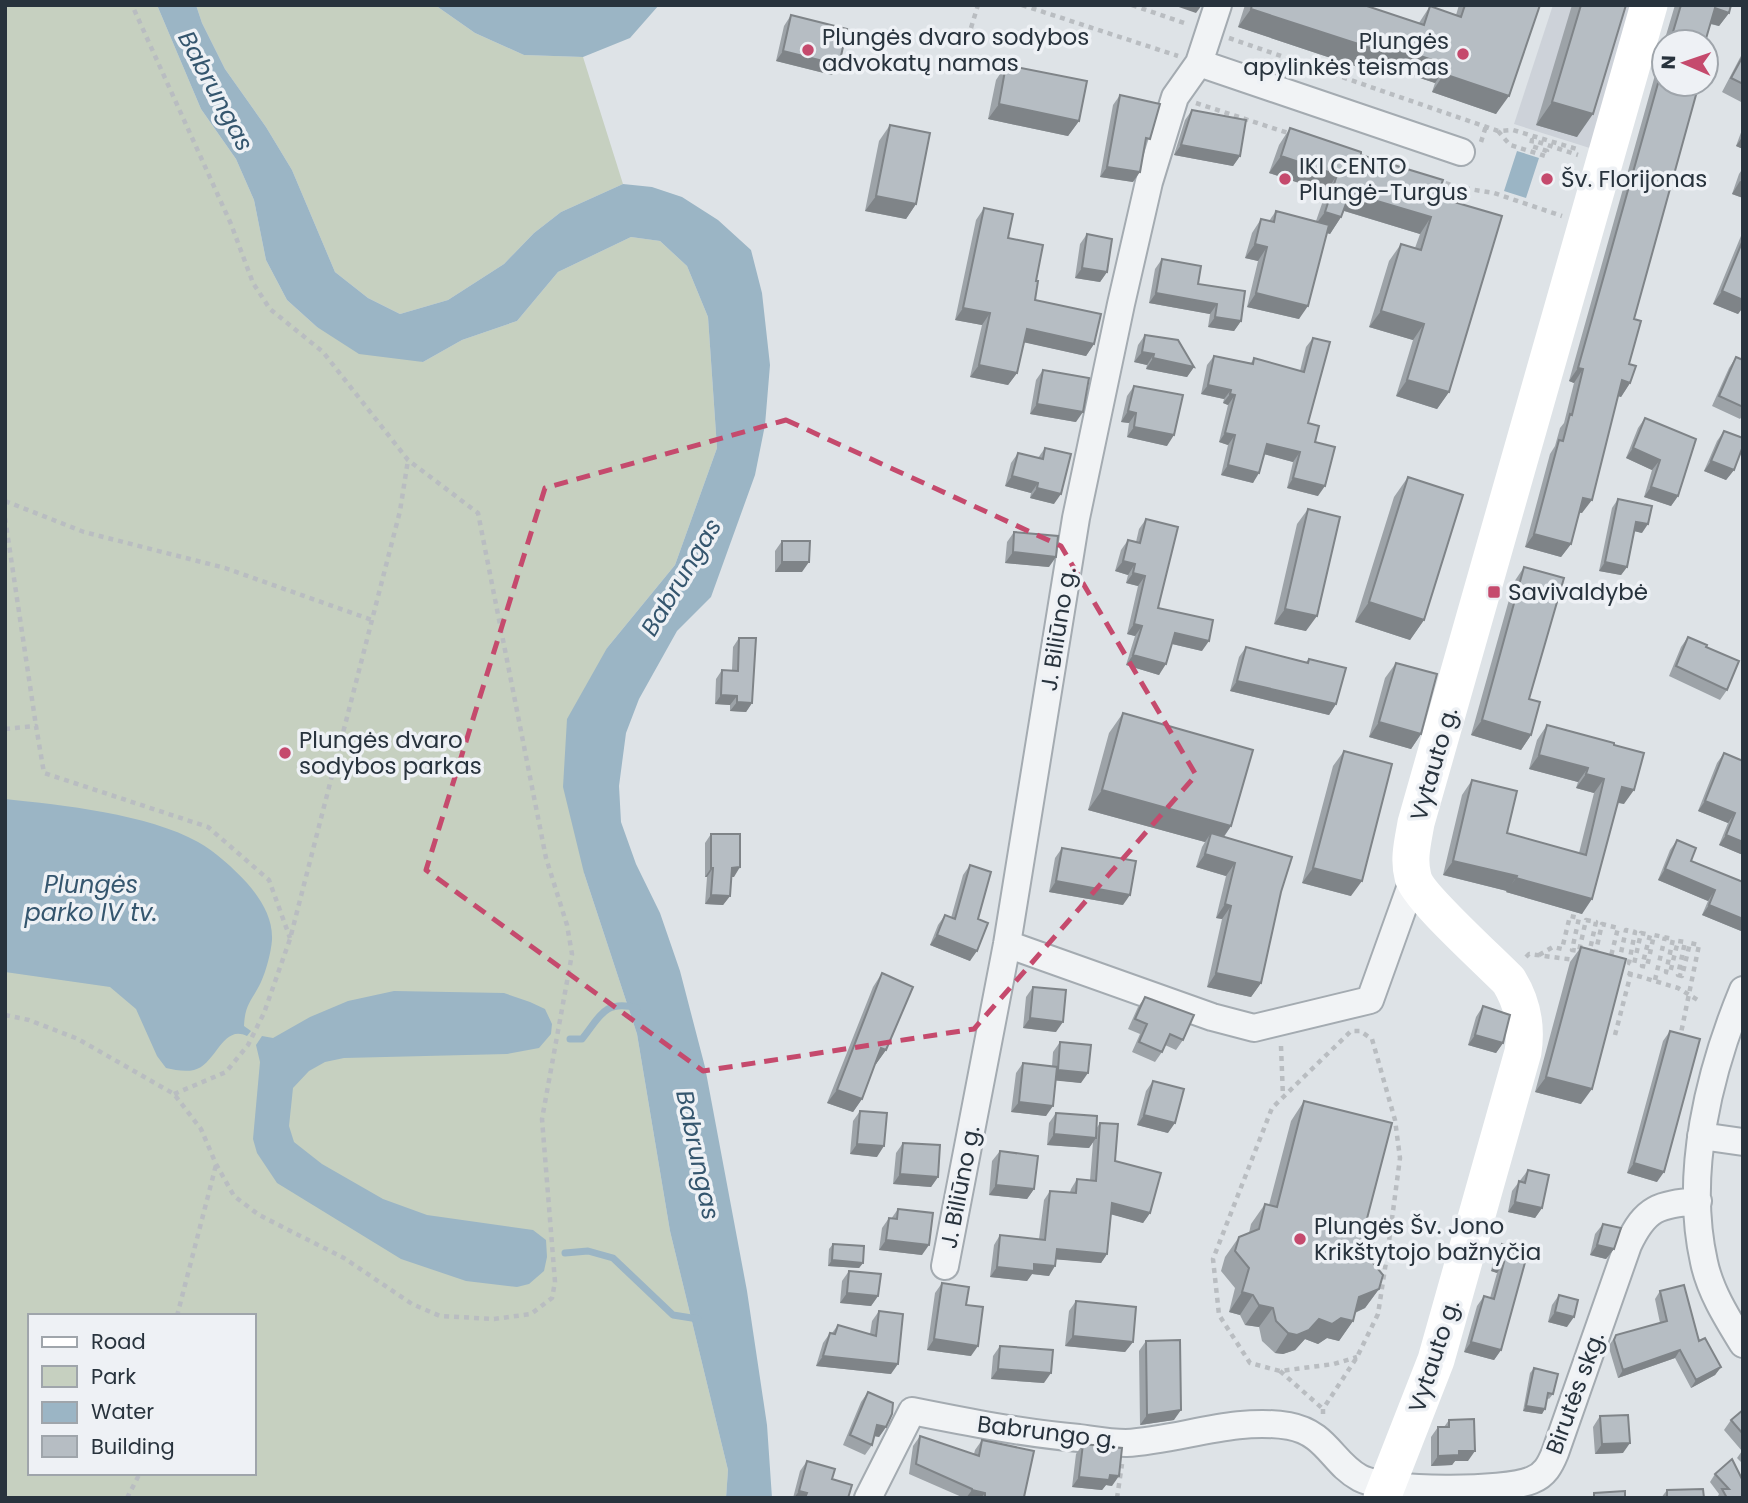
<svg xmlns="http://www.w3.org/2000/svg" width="1748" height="1503" font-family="Poppins,sans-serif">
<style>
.built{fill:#cdd2d9}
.green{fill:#c6d0c0;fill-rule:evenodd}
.water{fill:#9bb5c5}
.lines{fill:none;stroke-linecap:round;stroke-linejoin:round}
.stream{stroke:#9bb5c5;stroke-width:7}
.minor-casing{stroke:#a4abb1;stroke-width:30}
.path{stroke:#b9bdc1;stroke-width:4.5;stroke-dasharray:5 5;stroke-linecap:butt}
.minor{stroke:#f1f3f5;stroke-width:26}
.secondary{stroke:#fff;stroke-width:37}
.wall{fill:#9da3a8}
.shaded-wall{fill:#7f8488}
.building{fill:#b6bdc3;stroke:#7f8488;stroke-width:2}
.marked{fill:none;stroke:#c54a6d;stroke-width:5;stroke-dasharray:14 9;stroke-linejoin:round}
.poi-dot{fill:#c54a6d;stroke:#eef1f5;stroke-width:2.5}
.labels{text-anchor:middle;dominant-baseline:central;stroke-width:7;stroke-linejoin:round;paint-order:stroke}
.poi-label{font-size:23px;fill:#28333d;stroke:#eef1f5;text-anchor:start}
.street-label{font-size:23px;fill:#28333d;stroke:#eef1f5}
.water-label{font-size:24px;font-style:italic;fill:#35566e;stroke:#eef1f5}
</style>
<rect width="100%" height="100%" fill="#dee3e7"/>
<path class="built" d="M1553,5H1637L1596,150L1514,124Z"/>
<path class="green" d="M5,5H157L201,109L236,159L254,200L266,260L287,300L317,327L423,362L462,340L517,321L558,272L631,237L660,241L687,266L708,317L717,448L675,565L607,648L584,873L637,1034L670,1231L728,1470L726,1498H5ZM30,1316H254V1473H30Z
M196,5H435L475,33L524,55L583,57L623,184L561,212L534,233L504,264L448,300L400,314L368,298L335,272L292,170L266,127L225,69L202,23Z"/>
<path class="water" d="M157,5H196L202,23L225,69L266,127L292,170L335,272L368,298L400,314L448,300L504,264L534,233L561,212L623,184L652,187L682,197L718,220L751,250L762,293L770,365L765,425L755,475L711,597L677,631L639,699L626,733L619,786L621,822L636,864L660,913L680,971L705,1067L747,1291L767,1425L772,1498H726L728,1470L670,1231L637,1034L584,873L563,787L567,719L607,648L675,565L717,448L708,317L687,266L660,241L631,237L558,272L517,321L462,340L423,362L359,354L317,327L287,300L266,260L254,200L236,159L201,109Z
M435,5H659L630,38L583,57L524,55L475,33Z
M1517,151L1539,158L1526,198L1504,191Z
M5,799C62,805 148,814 198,842C216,852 233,868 247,883C261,899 273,918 272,940C271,953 266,971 261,982C252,1001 245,1003 244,1026L251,1031L247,1036C222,1024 216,1065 194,1070C185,1072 175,1070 166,1068L157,1056L136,1009L110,987L5,972Z
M394,991L504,993L530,1002L545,1009L552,1024L551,1034L539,1048L507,1054L344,1058L325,1062L309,1071L293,1088L289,1126L294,1142L322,1164L383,1199L427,1215L533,1230L546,1240L547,1257L544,1271L529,1284L517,1287L466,1281L401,1259L277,1183L257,1153L253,1139L260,1062L256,1045L262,1036L273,1038L310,1017L348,1001Z"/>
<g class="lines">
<path class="stream" d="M570,1039H582C600,1017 604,999 637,1008
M565,1253L588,1251L613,1258L673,1315L698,1319"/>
<g class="minor-casing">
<path id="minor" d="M1199,63L1461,152
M1007,944L1212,1017L1254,1028L1370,1000L1413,880
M1743,990C1709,1072 1684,1173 1704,1262C1710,1291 1727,1318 1743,1344
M1701,1136L1743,1142
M945,1266L1007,944L1076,518L1121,304L1149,182L1175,97L1199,63L1218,5
M868,1498L912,1411C967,1422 1022,1433 1079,1438C1094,1440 1111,1443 1126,1443C1180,1440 1234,1417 1289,1426C1327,1433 1332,1463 1360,1478C1386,1492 1505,1492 1532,1480C1545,1475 1550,1465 1555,1453L1628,1245C1646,1207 1658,1205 1698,1201"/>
</g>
<path class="path" d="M1022,5L1178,56
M1132,5L1187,24
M971,28L978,5
M1229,38L1498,131L1513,130L1580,150
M1196,103L1291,134
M1498,131L1510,145L1545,156L1547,151L1531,146L1532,140L1578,155
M1481,142L1486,126
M1436,180L1457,187L1494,193L1562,216
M5,501L84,532L225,568L372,620
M5,518L36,726
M5,729L36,726L44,773L208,827L269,880L290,938
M1539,955L1553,947L1562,949L1570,916L1579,918L1572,950L1579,951L1586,920L1596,922L1589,954L1595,955L1602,924L1618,928L1610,960
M1526,957L1529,954L1575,960
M1619,962L1626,930L1635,932L1629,963L1634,964L1641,933L1650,935L1642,966L1647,967L1654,935L1673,939L1666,972L1670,973L1678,941L1685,942L1678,975L1682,976L1690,943L1699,945L1681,1033
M1618,970L1678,988L1701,1002
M1655,980L1665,937
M5,1015L29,1020L78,1039L174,1094L201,1129L216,1164L234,1196L259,1215L344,1258L412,1304L440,1316L494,1319L531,1314L552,1298L555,1282L542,1119L572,954L567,925L546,858L478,513L408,460L323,352L270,309L253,283L231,224L132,5
M1615,1035L1631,973
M1281,1046L1283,1097
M174,1094L226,1072L248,1045L264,1013L290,939L400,511L408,460
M177,1316L216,1165
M1280,1371L1323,1409
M1323,1414V1409L1357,1357L1378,1314L1388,1249L1400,1158L1395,1120L1372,1039L1360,1031H1351L1272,1108L1213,1259L1219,1315L1250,1363L1280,1371L1334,1364L1357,1357
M127,1498L140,1473
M1117,1498L1122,1464"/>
<use href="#minor" class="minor"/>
<path class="secondary" d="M1382,1498L1436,1360L1523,1052C1527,1026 1523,1004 1509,981C1492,963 1417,896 1413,877C1408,859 1413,841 1416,823L1649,5"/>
</g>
<path class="wall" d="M1245,5H1364L1419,23L1430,6L1456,15L1459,5H1540L1496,114L1432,92L1435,83L1375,63L1370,71L1238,27Z
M1572,5H1626L1577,137L1536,125Z
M1675,5H1731L1729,13L1719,26L1710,24L1705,42H1664Z
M791,15L832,75L776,61L784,26Z
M1664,43V84L1634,319L1629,364L1630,383L1621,397L1618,396L1582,513H1579L1571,544L1561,557L1525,547L1550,454L1555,446L1560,428L1564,423L1574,383L1569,381Z
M1743,52V103L1722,92Z
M1006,65L1079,121L1068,136L988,119L996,80Z
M1120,95L1133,182L1100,177L1113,105Z
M1192,110L1240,156L1233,166L1174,155L1185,120Z
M890,125L916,204L906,219L865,211L879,141Z
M1743,127V149L1736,146Z
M1290,128L1361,155L1437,197L1449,392L1437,409L1396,396L1413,340L1369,327L1389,261L1401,244L1415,248L1420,234L1344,211L1341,217L1330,234L1327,233L1299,319L1247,307L1258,261L1245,258L1252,233L1261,219L1269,221L1276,211L1316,221L1326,192L1269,173L1279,145Z
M1743,168V198L1732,194L1739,174Z
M984,208L1008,238L1036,281L1035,300L1094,344L1086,356L1024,342L1017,373L1008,385L970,377L982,325L955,320L976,220Z
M1743,231V310H1741L1738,314L1713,304Z
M1087,234L1107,272L1100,282L1075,278L1080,244Z
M1162,259L1198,284L1241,321L1234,331L1208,327L1210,314L1149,303L1155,269Z
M1145,335L1194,367L1187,377L1146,369L1147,365L1134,362L1138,345Z
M1313,338L1308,423L1315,442L1318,496L1287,488L1293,462L1264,454L1253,483L1221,475L1228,445L1219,442L1228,405L1223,403L1224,399L1201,394L1207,365L1214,356L1251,363L1254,358L1300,371L1306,347Z
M1736,357L1743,360V415L1740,419L1712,406L1729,368Z
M1043,370L1076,422L1030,414L1036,380Z
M1134,386L1167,446L1127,437L1129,423L1121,422L1127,396Z
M1645,418L1678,496L1671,506L1644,497L1652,470L1626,458L1638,428Z
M1724,431L1734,470L1726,480L1704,471L1717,441Z
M1045,448L1054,504L1030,498L1031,493L1005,486L1011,463L1018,453L1038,458Z
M1408,477L1424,620L1410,640L1355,622L1394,497Z
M1618,499L1642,533L1634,531L1627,567L1621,575L1599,571L1612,508Z
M1308,509L1306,631L1274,624L1297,524Z
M1146,519L1158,608L1202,651L1172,644L1159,675L1126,665L1135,636L1127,634L1138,586L1126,583L1128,575L1115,571L1121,550L1128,540L1136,542L1139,529Z
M1014,532L1049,567L1005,563L1007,542Z
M782,541L802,572H775V551Z
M1524,567L1531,735L1521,750L1471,735L1514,582Z
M1688,637L1706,647L1727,690L1720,700L1669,676L1681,647Z
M739,638L752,703L746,712L730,711V705L715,704L716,679L722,670H732L733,647Z
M1246,647L1306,662L1309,659L1336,704L1329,715L1230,691L1239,657Z
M1396,663L1421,734L1411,749L1369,737L1385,678Z
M1123,713L1231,826L1224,837L1281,892L1261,983L1251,997L1207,987L1222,919L1216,918L1226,876L1196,867L1202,847L1205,842L1088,810L1109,733Z
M1547,725L1614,745L1624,804L1618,803L1582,914L1506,892L1507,891L1443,875L1462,795L1472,780L1507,833L1579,853L1594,793L1576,788L1578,782L1529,769L1537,740Z
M1344,751L1351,896L1302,883L1333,766Z
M1724,753L1743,855L1719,845L1728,823L1698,811L1717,763Z
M711,834L734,877H731L730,896L723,905L705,904L707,877H705V843Z
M1677,840L1691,861L1743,882L1741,931L1702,915L1708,901L1658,880L1670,850Z
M1062,848L1123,905L1049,892L1055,858Z
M970,865L978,919L970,961L930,945L938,925L945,915L951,918L963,875Z
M1581,947V1104L1535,1092L1570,962Z
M882,973L886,1050L876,1064H875L862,1099L853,1112L827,1103L873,987Z
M1033,987L1056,1032L1023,1028L1026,997Z
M1145,997L1183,1040L1176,1050L1165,1045L1162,1052L1155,1062L1132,1052L1140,1034L1128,1029L1138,1007Z
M1483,1006L1503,1043L1496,1053L1468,1045L1476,1017Z
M1670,1031L1657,1182L1627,1173L1663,1041Z
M1060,1042L1081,1083L1056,1080L1046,1116L1011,1112L1016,1073L1023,1063L1052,1066L1053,1052Z
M1153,1081L1168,1133L1137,1125L1146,1091Z
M1304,1101L1364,1230L1369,1258L1379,1289L1365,1308L1355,1313L1353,1321L1339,1341L1327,1338L1318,1344L1305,1339L1295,1350L1283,1354L1275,1353L1262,1341L1259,1327L1245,1325L1240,1315L1229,1312L1235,1288L1221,1271L1225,1257L1239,1237L1249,1233L1251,1224L1265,1204L1269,1205L1291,1121Z
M860,1111L877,1157L850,1154L853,1121Z
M1056,1113L1096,1129L1100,1123L1115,1161L1150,1213L1143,1223L1111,1214L1107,1254L1101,1263L1056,1259L1049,1276L1032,1274L1027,1281L990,1277L994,1245L1000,1235L1039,1239L1044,1200L1050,1191L1070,1192L1071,1189L1077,1179L1090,1180L1093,1142L1089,1148L1047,1145L1049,1123Z
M903,1143L938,1177L931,1187L893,1184L896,1153Z
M1000,1151L1034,1189L1027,1199L989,1195L992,1161Z
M1528,1170L1542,1208L1535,1218L1508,1212L1512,1191Z
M898,1209L922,1255L879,1250L882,1228L889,1218L891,1219Z
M1603,1224L1614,1249L1606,1259L1590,1255L1595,1234Z
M1509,1242L1501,1350L1494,1360L1464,1352L1477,1306L1484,1296L1490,1298L1497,1273L1491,1271L1495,1254L1502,1244L1507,1245Z
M833,1244L863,1263L859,1268L828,1266L829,1249Z
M849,1271L878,1296L871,1306L840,1303L842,1281Z
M942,1283L971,1356L927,1350L935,1293Z
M1660,1291L1721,1367L1715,1375L1691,1388L1675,1358L1618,1378L1609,1348L1610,1344L1616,1335L1660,1323L1655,1299Z
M1559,1295L1567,1327L1548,1322L1552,1305Z
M1076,1301L1133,1342L1125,1352L1065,1346L1069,1311Z
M879,1311L891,1374L816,1366L823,1343L830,1333H832L838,1325L870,1334L872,1321Z
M1146,1341L1174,1420L1140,1425L1139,1351Z
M1000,1346L1044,1383L991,1379L993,1356Z
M1534,1368L1553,1394L1549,1399L1547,1398L1542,1414L1523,1411L1530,1373Z
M868,1392L886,1427L879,1437L874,1436L872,1445L865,1455L843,1445L861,1402Z
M1743,1410V1464L1737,1458L1742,1451L1724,1430L1731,1420Z
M1600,1416L1623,1453L1595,1454L1593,1427Z
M1449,1420L1468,1461H1455L1452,1465L1431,1466V1437L1438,1427H1444Z
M920,1436L974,1454L975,1450L982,1440L1024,1497L1031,1498H964L909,1474L913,1446Z
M1083,1444L1112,1486L1106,1485L1102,1490L1072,1487L1076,1454Z
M807,1461L832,1479L848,1498H793L800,1471Z
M1715,1474L1743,1498H1717L1719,1494L1710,1482Z
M1667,1490L1704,1498H1661Z"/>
<path class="shaded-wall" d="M1173,5H1202L1196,13Z
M1715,8L1729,13L1719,26L1705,22Z
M1251,9L1385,44L1447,65L1435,83L1375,63L1370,71L1238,27Z
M783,51L839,65L832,75L776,61Z
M1444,74L1509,96L1496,114L1432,92Z
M1552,102L1593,114L1577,137L1536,125Z
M999,104L1079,121L1068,136L988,119Z
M1743,136V149L1736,146Z
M1181,145L1240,156L1233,166L1174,155Z
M1281,156L1337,175L1326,192L1269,173Z
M1107,167L1140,172L1133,182L1100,177Z
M1740,181L1743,182V198L1732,194Z
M1350,193L1431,217L1420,234L1338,209Z
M876,196L916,204L906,219L865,211Z
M1325,212L1341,217L1330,234L1313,228Z
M1255,244L1267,247L1258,261L1245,258Z
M1082,268L1107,272L1100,282L1075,278Z
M1722,291L1743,300V310H1741L1738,314L1713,304Z
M1156,293L1217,304L1210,314L1149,303Z
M1256,293L1308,306L1299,319L1247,307Z
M963,308L990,313L982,325L955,320Z
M1381,311L1424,324L1413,340L1369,327Z
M1215,317L1241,321L1234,331L1208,327Z
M1027,329L1094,344L1086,356L1018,341Z
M1142,352L1154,354L1147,365L1134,362Z
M1153,358L1194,367L1187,377L1146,369Z
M979,365L1017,373L1008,385L970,377Z
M1578,368L1583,369L1574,383L1569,381Z
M1407,380L1449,392L1437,409L1396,396Z
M1622,380L1630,383L1621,397L1613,394Z
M1208,385L1231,390L1224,399L1201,394Z
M1230,394L1235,395L1228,405L1223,403Z
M1037,404L1083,412L1076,422L1030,414Z
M1128,411L1136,413L1129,423L1121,422Z
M1134,427L1174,435L1167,446L1127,437Z
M1225,433L1235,435L1228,445L1219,442Z
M1267,444L1300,452L1293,462L1260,453Z
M1633,448L1660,460L1652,470L1626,458Z
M1711,461L1734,470L1726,480L1704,471Z
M1228,465L1259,473L1253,483L1221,475Z
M1012,476L1038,483L1031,493L1005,486Z
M1293,478L1325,486L1318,496L1287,488Z
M1651,487L1678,496L1671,506L1644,497Z
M1037,488L1061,494L1054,504L1030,498Z
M1583,498L1592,500L1582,513L1574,511Z
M1636,522L1648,524L1642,533L1630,530Z
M1534,534L1571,544L1561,557L1525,547Z
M1013,552L1056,557L1049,567L1005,563Z
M1123,561L1135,564L1128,575L1115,571Z
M782,562H809L802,572H775Z
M1605,562L1627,567L1621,575L1599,571Z
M1133,573L1145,576L1138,586L1126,583Z
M1369,602L1424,620L1410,640L1355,622Z
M1285,609L1317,616L1306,631L1274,624Z
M1134,624L1142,626L1135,636L1127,634Z
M1175,633L1209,641L1202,651L1168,643Z
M1133,655L1166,664L1159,675L1126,665Z
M1237,681L1336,704L1329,715L1230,691Z
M721,695L737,696L730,705L715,704Z
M737,702L752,703L746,712L730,711Z
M1482,720L1531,735L1521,750L1471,735Z
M1379,722L1421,734L1411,749L1369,737Z
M1539,755L1588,768L1578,782L1529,769Z
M1586,774L1604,779L1594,793L1576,788Z
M1622,787L1634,790L1624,804L1612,801Z
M1102,790L1231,826L1217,846L1211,833L1205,842L1088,810Z
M1705,801L1735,813L1728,823L1698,811Z
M1726,835L1743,842V855L1719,845Z
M1205,854L1235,863L1226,876L1196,867Z
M1453,861L1517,876L1507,891L1443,875Z
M740,867L734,877H725L732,868Z
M711,868H713L707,877H705Z
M1313,868L1362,881L1351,896L1302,883Z
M1665,869L1715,890L1708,901L1658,880Z
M1516,878L1592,899L1582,914L1506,892Z
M1056,881L1130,895L1123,905L1049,892Z
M711,895L730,896L723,905L705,904Z
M1225,904L1231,906L1222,919L1216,918Z
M1709,905L1743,919V928L1741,931L1702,915Z
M937,935L977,951L970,961L930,945Z
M1216,973L1261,983L1251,997L1207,987Z
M1030,1018L1063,1022L1056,1032L1023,1028Z
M1475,1035L1503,1043L1496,1053L1468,1045Z
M881,1048L886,1050L876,1064L871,1062Z
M1058,1070L1088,1073L1081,1083L1050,1080Z
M1546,1077L1592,1089L1581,1104L1535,1092Z
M837,1090L862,1099L853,1112L827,1103Z
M1019,1102L1053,1106L1046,1116L1011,1112Z
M1144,1115L1175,1123L1168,1133L1137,1125Z
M1054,1134L1096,1138L1089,1148L1047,1145Z
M857,1144L884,1146L877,1157L850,1154Z
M1634,1163L1664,1172L1657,1182L1627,1173Z
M900,1174L938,1177L931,1187L893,1184Z
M996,1185L1034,1189L1027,1199L989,1195Z
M1515,1202L1542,1208L1535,1218L1508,1212Z
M1112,1203L1150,1213L1143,1223L1106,1213Z
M886,1240L929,1245L922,1255L879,1250Z
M1597,1245L1614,1249L1606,1259L1590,1255Z
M1057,1249L1107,1254L1101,1263L1051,1259Z
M832,1260L863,1263L859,1268L828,1266Z
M1498,1261L1504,1262L1497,1273L1491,1271Z
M1034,1264L1055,1266L1049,1276L1032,1274L1027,1281L990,1277L997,1267Z
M1379,1289L1365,1308L1345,1317L1359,1297Z
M1242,1292L1253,1295L1240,1315L1229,1312Z
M847,1293L878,1296L871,1306L840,1303Z
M1259,1305L1273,1308L1259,1327L1245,1325Z
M1555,1312L1574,1317L1567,1327L1548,1322Z
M1341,1318L1353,1321L1339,1341L1327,1338L1318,1344L1305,1339L1295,1350L1283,1354L1275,1353L1288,1333L1319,1319Z
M1073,1336L1133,1342L1125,1352L1065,1346Z
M934,1339L978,1346L971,1356L927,1350Z
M1471,1342L1501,1350L1494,1360L1464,1352Z
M1680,1350L1675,1358L1618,1378L1623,1370Z
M823,1356L898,1364L891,1374L816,1366Z
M1721,1367L1715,1375L1691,1388L1696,1380Z
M998,1369L1051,1373L1044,1383L991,1379Z
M1526,1406L1545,1409L1542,1414L1523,1411Z
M1181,1410L1174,1420L1140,1425L1147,1415Z
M877,1425L886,1427L879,1437L870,1435Z
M1630,1443L1623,1453L1595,1454L1602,1444Z
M1459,1451H1475L1468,1461H1455L1452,1465L1431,1466L1438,1456Z
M1110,1475L1119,1476L1112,1486L1106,1485L1102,1490L1072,1487L1079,1477Z
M972,1490L985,1493L981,1498H966Z
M799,1491L807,1493L804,1498H794Z"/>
<path class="building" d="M1252,5H1364L1424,25L1430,6L1461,17L1465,5H1540L1509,96L1444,74L1447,65L1385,44L1383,52L1251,9Z
M1581,5H1626L1593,114L1552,102Z
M1681,5H1731L1729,13L1715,8L1705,42H1670Z
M791,15L847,29L839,65L783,51Z
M1743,56V84L1731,78Z
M1664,62V84H1699L1634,319L1641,321L1629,364L1636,366L1630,383L1622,380L1592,500L1583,498L1571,544L1534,534L1559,440L1563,441L1570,414L1572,415L1583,369L1578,368Z
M1006,65L1087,81L1079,121L999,104Z
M1120,95L1160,104L1150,139L1146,138L1140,172L1107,167Z
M1192,110L1246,120L1240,156L1181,145Z
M890,125L930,133L916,204L876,196Z
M1290,128L1361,152V155L1443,180L1437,197L1502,216L1449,392L1407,380L1424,324L1381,311L1401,244L1421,250L1431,217L1350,193L1341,217L1325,212L1337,175L1281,156Z
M984,208L1013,214L1008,238L1043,245L1036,281H1038L1035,300L1101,314L1094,344L1027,329L1017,373L979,365L990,313L963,308Z
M1276,211L1329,225L1308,306L1256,293L1267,247L1255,244L1261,219L1274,222Z
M1087,234L1112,239L1107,272L1082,268Z
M1743,240V300L1722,291Z
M1162,259L1201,266L1198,284L1245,291L1241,321L1215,317L1217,304L1156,293Z
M1145,335L1178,340L1194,367L1153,358L1154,354L1142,352Z
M1313,338L1330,342L1308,423L1319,426L1315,442L1335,447L1325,486L1293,478L1300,452L1267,444L1259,473L1228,465L1235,435L1225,433L1235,395L1230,394L1231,390L1208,385L1214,356L1253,364L1254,358L1304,372Z
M1736,357L1743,360V407L1719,396Z
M1043,370L1089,378L1083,412L1037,404Z
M1134,386L1183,395L1174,435L1134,427L1136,413L1128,411Z
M1645,418L1696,439L1678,496L1651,487L1660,460L1633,448Z
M1724,431L1743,438V446L1734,470L1711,461Z
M1045,448L1071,454L1061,494L1037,488L1038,483L1012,476L1018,453L1043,459Z
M1408,477L1463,495L1424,620L1369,602Z
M1618,499L1652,506L1648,524L1636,522L1627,567L1605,562Z
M1308,509L1340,517L1317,616L1285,609Z
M1146,519L1178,527L1158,608L1213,620L1209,641L1175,633L1166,664L1133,655L1142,626L1134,624L1145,576L1133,573L1135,564L1123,561L1128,540L1140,543Z
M1014,532L1058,536L1056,557L1013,552Z
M782,541H810L809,562H782Z
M1524,567L1564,578L1529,699L1540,702L1531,735L1482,720Z
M1688,637L1707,645L1706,647L1739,661L1727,690L1676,666Z
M739,638H756L752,703L737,702V696L721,695L722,670L738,671Z
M1246,647L1308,663L1309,659L1346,668L1336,704L1237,681Z
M1396,663L1437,674L1421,734L1379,722Z
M1123,713L1253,750L1231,826L1102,790Z
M1547,725L1614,743V745L1644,753L1634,790L1622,787L1592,899L1516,878L1517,876L1453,861L1472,780L1517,791L1507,833L1586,855L1604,779L1586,774L1588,768L1539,755Z
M1344,751L1392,764L1362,881L1313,868Z
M1724,753L1743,761V842L1726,835L1735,813L1705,801Z
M1211,833L1292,857L1281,892L1261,983L1216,973L1231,906L1225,904L1235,863L1205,854Z
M711,834H740V867L732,868L730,896L711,895L713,868H711Z
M1677,840L1696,848L1691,861L1743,882V919L1709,905L1715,890L1665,869Z
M1062,848L1136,861L1130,895L1056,881Z
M970,865L991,872L978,919L988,923L977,951L937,935L945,915L955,919Z
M1581,947L1626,959L1592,1089L1546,1077Z
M882,973L913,987L886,1050L881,1048L862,1099L837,1090Z
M1033,987L1066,990L1063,1022L1030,1018Z
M1145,997L1194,1015L1183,1040L1170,1034L1162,1052L1139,1042L1147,1024L1135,1019Z
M1483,1006L1510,1015L1503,1043L1475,1035Z
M1670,1031L1700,1039L1664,1172L1634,1163Z
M1060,1042L1091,1045L1088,1073L1058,1070Z
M1023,1063L1057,1067L1053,1106L1019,1102Z
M1153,1081L1184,1089L1175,1123L1144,1115Z
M1304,1101L1392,1123L1364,1230L1376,1233L1369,1258L1383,1275L1379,1289L1359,1297L1353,1321L1341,1318L1332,1324L1319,1319L1309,1330L1297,1335L1288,1333L1276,1321L1273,1308L1259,1305L1253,1295L1242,1292L1249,1268L1235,1251L1239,1237L1259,1229L1265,1204L1277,1207Z
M860,1111L887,1113L884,1146L857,1144Z
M1056,1113L1097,1116L1096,1138L1054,1134Z
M1100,1123L1118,1124L1115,1161L1161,1173L1150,1213L1112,1203L1107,1254L1057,1249L1055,1266L1034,1264V1271L997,1267L1000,1235L1045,1240L1050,1191L1076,1193L1077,1179L1096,1181Z
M903,1143L940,1145L938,1177L900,1174Z
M1000,1151L1038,1156L1034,1189L996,1185Z
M1528,1170L1549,1175L1542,1208L1515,1202L1519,1181L1525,1183Z
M898,1209L933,1213L929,1245L886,1240L889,1218L897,1219Z
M1603,1224L1621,1228L1614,1249L1597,1245Z
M1509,1242L1529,1248L1501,1350L1471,1342L1484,1296L1494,1299L1504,1262L1498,1261L1502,1244L1508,1246Z
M833,1244L864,1246L863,1263L832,1260Z
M849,1271L881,1274L878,1296L847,1293Z
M942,1283L969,1287L966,1305L983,1307L978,1346L934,1339Z
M1684,1285L1699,1341L1705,1338L1721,1367L1696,1380L1680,1350L1623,1370L1614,1340L1616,1335L1667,1321L1660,1291Z
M1559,1295L1578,1300L1574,1317L1555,1312Z
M1076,1301L1136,1307L1133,1342L1073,1336Z
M879,1311L903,1314L898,1364L823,1356L830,1333L835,1334L838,1325L876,1336Z
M1180,1340L1181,1410L1147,1415L1146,1341Z
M1000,1346L1053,1350L1051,1373L998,1369Z
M1534,1368L1558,1374L1553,1394L1548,1393L1545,1409L1526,1406Z
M868,1392L893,1403L892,1414L886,1427L877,1425L872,1445L850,1435Z
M1743,1410V1434L1731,1420Z
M1628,1415L1630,1443L1602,1444L1600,1416Z
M1474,1419L1475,1451H1459V1455L1438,1456V1427H1449V1420Z
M920,1436L979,1456L982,1440L1034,1451L1024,1497L1031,1498H985V1493L972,1490V1489L916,1464Z
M1083,1444L1122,1448L1119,1476L1110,1475L1109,1480L1079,1477Z
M1732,1459L1743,1481V1498H1727L1722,1489H1729L1715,1474Z
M807,1461L835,1469L832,1479L852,1485L848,1498H805L807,1493L799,1491Z
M1703,1489L1704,1498H1667V1490Z
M1625,1491V1498H1594V1493Z"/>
<path class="marked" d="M786,420L1061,546L1196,775L974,1029L703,1071L426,870L545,488Z"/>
<g class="poi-dot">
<circle cx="808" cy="50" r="7"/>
<circle cx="1463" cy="54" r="7"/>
<circle cx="1285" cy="179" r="7"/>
<circle cx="1547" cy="179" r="7"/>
<rect x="1487" y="585" width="14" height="14" rx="3.5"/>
<circle cx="285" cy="753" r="7"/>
<circle cx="1300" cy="1239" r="7"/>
</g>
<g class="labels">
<g class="poi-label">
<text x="822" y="37">Plungės dvaro sodybos<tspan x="822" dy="26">advokatų namas</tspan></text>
<text x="1449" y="41" text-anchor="end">Plungės<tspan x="1449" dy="26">apylinkės teismas</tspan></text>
<text x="1299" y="166">IKI CENTO<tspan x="1299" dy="26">Plungė-Turgus</tspan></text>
<text x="1561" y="179">Šv. Florijonas</text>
<text x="1508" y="592">Savivaldybė</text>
<text x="299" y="740">Plungės dvaro<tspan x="299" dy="26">sodybos parkas</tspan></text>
<text x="1314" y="1226">Plungės Šv. Jono<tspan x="1314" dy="26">Krikštytojo bažnyčia</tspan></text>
</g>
<g class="street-label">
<text transform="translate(1058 629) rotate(-81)">J. Biliūno g.</text>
<text transform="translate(1434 764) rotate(-74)">Vytauto g.</text>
<text transform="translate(960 1187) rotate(-79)">J. Biliūno g.</text>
<text transform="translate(1434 1356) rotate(-72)">Vytauto g.</text>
<text transform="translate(1575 1393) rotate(-70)">Birutės skg.</text>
<text transform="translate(1047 1432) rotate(7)">Babrungo g.</text>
</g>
<g class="water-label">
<text transform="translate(216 91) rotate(62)">Babrungas</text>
<text transform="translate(681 577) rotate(-59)">Babrungas</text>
<text x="91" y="884">Plungės<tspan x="91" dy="28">parko IV tv.</tspan></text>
<text transform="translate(698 1155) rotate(78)">Babrungas</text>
</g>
</g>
<rect width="1748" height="1503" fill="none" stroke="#28333d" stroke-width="14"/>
<rect x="28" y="1314" width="228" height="161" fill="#eef1f5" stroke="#9fa5ab" stroke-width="2"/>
<rect x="42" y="1337" width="35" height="10" fill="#ffffff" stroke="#9fa5ab" stroke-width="2"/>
<text x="91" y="1349" font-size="21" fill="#28333d">Road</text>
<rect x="42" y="1366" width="35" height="21" fill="#c6d0c0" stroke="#9fa5ab" stroke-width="2"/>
<text x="91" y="1384" font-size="21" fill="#28333d">Park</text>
<rect x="42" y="1402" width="35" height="21" fill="#9bb5c5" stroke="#9fa5ab" stroke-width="2"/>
<text x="91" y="1419" font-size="21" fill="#28333d">Water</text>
<rect x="42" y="1436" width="35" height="21" fill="#b6bdc3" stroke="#9fa5ab" stroke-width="2"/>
<text x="91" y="1454" font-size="21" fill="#28333d">Building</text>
<g transform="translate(1685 63) rotate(272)"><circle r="33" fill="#eef1f5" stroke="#9fa5ab" stroke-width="2"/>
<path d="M0-5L12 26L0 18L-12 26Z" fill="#c54a6d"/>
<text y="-10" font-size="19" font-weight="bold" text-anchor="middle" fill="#28333d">N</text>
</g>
</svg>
